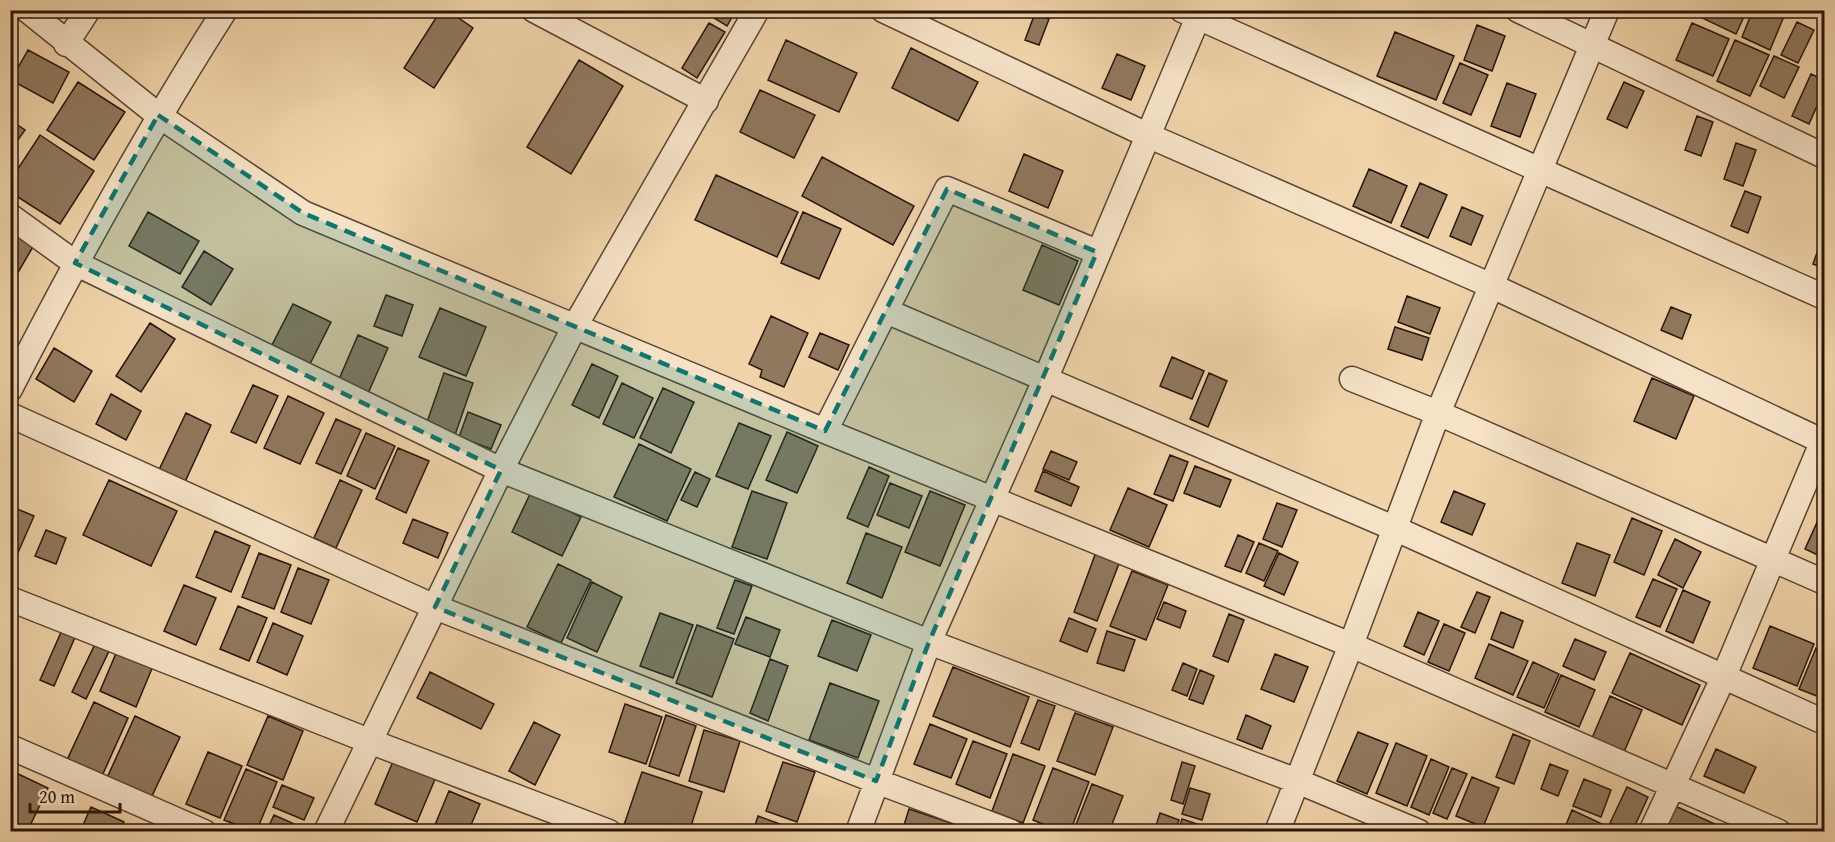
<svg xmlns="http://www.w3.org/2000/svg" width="1835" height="842" font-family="'Gentium Book Plus',serif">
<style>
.building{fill:#90785e;stroke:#29150c;stroke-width:1.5}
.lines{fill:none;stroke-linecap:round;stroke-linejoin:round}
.street-casing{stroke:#5b4433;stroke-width:27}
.street{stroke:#f5e2c7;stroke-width:24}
.marked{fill:#0f766e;fill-opacity:0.2;stroke:#0f766e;stroke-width:4.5;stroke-dasharray:12 8;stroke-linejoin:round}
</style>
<rect width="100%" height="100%" fill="#f0d3a9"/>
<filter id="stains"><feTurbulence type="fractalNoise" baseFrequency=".00333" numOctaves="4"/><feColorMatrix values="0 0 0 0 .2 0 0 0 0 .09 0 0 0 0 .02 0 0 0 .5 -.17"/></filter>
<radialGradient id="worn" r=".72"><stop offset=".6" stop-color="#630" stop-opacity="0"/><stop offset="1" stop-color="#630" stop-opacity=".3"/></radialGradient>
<path class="building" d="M441,10H447L473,28L434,88L404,68Z
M701,10H736L727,26Z
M1701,10H1747L1736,34L1698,16Z
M1753,10H1770L1784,16L1770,50L1742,37Z
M1035,13L1049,19L1039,45L1025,40Z
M1797,22L1814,30L1798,63L1781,55Z
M709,23L725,32L697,78L682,68Z
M1692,23L1729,39L1713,76L1676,60Z
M1477,25L1505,36L1492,71L1464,60Z
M1395,32L1454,56L1436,100L1377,76Z
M786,40L857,73L839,112L768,80Z
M1735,40L1769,55L1750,96L1717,81Z
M911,48L978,82L958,121L892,88Z
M28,50L69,72L53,103L11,80Z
M1117,54L1145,66L1131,100L1102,88Z
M1774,56L1799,67L1784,98L1760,86Z
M579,60L623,86L571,174L527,147Z
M1460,63L1488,75L1471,115L1443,103Z
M1811,74L1824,80V90L1809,124L1792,116Z
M78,82L125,112L94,160L47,130Z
M1624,82L1644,91L1627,128L1607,119Z
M1507,83L1536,94L1520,137L1491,126Z
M760,90L815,115L794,158L740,132Z
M1697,116L1713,122L1701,156L1685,150Z
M10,120L25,130L10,151Z
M40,135L94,171L60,224L10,192V181Z
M1736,143L1756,150L1743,186L1724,179Z
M1024,154L1063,171L1048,208L1009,191Z
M822,157L914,206L893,245L802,196Z
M1369,169L1407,186L1391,223L1353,206Z
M716,175L798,212L777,257L695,220Z
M1420,183L1447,195L1428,238L1401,226Z
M1745,191L1761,197L1748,233L1731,226Z
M1462,207L1483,216L1471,245L1450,236Z
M148,212L199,241L180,274L129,246Z
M803,212L841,229L819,279L781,263Z
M10,232L34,245L13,281L10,280Z
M1824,233V268L1813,264Z
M1042,245L1078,261L1059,305L1023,290Z
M204,251L233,269L211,305L182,287Z
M386,295L413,305L402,336L374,326Z
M1407,296L1440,308L1430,334L1398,322Z
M293,304L331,322L309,366L271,347Z
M1671,307L1691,315L1682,339L1661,330Z
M440,308L486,327L466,376L419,357Z
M771,316L808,333L784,387L760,377L762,370L749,364Z
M150,323L175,339L141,392L116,376Z
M1395,327L1429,338L1422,360L1388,349Z
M820,333L849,345L838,370L809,357Z
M358,335L388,348L366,398L337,384Z
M54,348L92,371L74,402L36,379Z
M1172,357L1204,371L1192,399L1160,386Z
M592,364L618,376L599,418L572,405Z
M444,373L473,383L455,435L426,425Z
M1209,373L1227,381L1208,427L1190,419Z
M1652,378L1694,396L1676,439L1634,421Z
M622,383L653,398L634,438L603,424Z
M253,385L278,396L256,443L231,432Z
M663,388L694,402L671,453L640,438Z
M111,394L141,411L126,440L96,424Z
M288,396L324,413L300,464L264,448Z
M468,412L501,425L491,449L459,437Z
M186,413L211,425L184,484L158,472Z
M336,419L361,430L341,474L316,463Z
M739,423L771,436L748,489L716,476Z
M787,432L818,446L797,493L766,480Z
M366,433L395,446L375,489L347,476Z
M639,444L691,469L667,521L614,497Z
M398,448L429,461L406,513L376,499Z
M1051,451L1077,462L1069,480L1043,469Z
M1170,455L1188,462L1173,501L1154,494Z
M1195,466L1231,480L1220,507L1184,493Z
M869,467L889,476L868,527L847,518Z
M1043,471L1079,487L1071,506L1035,491Z
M695,472L710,479L697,507L681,500Z
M109,480L177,511L151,566L83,535Z
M340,480L362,490L336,548L314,538Z
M890,483L922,496L909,528L877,515Z
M1128,488L1167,505L1149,547L1110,530Z
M752,491L787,503L767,559L732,547Z
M930,491L965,505L940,566L905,552Z
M1454,491L1485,504L1472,535L1441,522Z
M531,492L581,517L562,556L512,532Z
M1277,503L1297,510L1282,547L1263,539Z
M10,506L34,516L10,571Z
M1824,507V558L1805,549Z
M1632,518L1662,531L1644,575L1614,562Z
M413,519L448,533L438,558L403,543Z
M46,530L66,538L56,564L35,556Z
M215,531L250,546L231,592L196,577Z
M866,533L902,547L882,598L847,583Z
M1238,535L1254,542L1241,572L1225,566Z
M1675,539L1701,552L1683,588L1658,575Z
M1259,543L1278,551L1264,581L1246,573Z
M1577,543L1610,555L1595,596L1562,583Z
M1096,552L1120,561L1097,621L1074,612Z
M259,553L291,565L274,609L242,597Z
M1279,553L1298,562L1284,595L1264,586Z
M558,564L591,580L561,643L527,627Z
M298,568L329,580L311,624L281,612Z
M1132,571L1168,585L1146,640L1110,626Z
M1653,579L1677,589L1660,627L1636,617Z
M735,580L752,586L734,634L717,628Z
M592,582L622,597L597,652L567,638Z
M184,585L216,598L196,645L164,631Z
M1683,590L1710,602L1693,643L1666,631Z
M1477,592L1490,597L1475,633L1461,627Z
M1164,602L1186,611L1180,628L1157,619Z
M238,606L267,618L249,661L220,649Z
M1418,612L1439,621L1424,655L1404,646Z
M1501,612L1523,621L1513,648L1491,639Z
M660,613L693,625L673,678L640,666Z
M1229,614L1244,620L1228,662L1213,656Z
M746,617L780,630L770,657L735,644Z
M1069,618L1096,629L1087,652L1060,641Z
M832,620L871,635L857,671L818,656Z
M273,623L303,636L287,675L257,662Z
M1444,624L1465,633L1449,671L1428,662Z
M697,625L734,639L712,697L676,683Z
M1770,626L1814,644L1797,686L1753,668Z
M62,630L76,635L54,686L40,680Z
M1107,631L1135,640L1124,671L1097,663Z
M1575,639L1606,652L1594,680L1563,666Z
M96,642L110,649L86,699L72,692Z
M1489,644L1528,661L1513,695L1475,678Z
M1816,648L1824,652V699L1799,689Z
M117,651L153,666L136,707L100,691Z
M1630,653L1700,685L1682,725L1612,693Z
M1275,654L1308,667L1294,702L1261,689Z
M770,659L788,666L768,721L750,713Z
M1533,662L1559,674L1544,708L1517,697Z
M1183,663L1197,669L1187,696L1172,690Z
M953,667L1029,697L1010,747L933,716Z
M1200,670L1214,676L1203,704L1189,699Z
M430,672L494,704L481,729L417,698Z
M1561,675L1595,690L1579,727L1545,712Z
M830,683L879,701L858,758L809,740Z
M1610,696L1642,710L1624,752L1592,738Z
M1038,700L1055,706L1039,750L1021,743Z
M94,702L128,718L102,776L67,760Z
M625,704L662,717L646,764L609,752Z
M1075,713L1113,727L1095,775L1057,761Z
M666,715L696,726L679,776L649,766Z
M1246,715L1271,726L1262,749L1237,739Z
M135,716L180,737L151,798L107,778Z
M268,716L303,731L283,780L247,765Z
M534,722L560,735L535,785L509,771Z
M930,724L967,739L951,778L914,764Z
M704,730L740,741L724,792L689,781Z
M1358,732L1388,744L1367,794L1337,781Z
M1513,734L1530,741L1514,784L1496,777Z
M973,741L1007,754L990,798L956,784Z
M1396,743L1427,756L1407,806L1376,793Z
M1716,749L1756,767L1744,793L1704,776Z
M208,752L242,766L220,818L186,804Z
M1013,754L1045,766L1023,823L992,811Z
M394,759L436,777L417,822L375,804Z
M1431,759L1449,767L1429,815L1411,807Z
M783,762L815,772L797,822L766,811Z
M1182,762L1195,766L1183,804L1171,800Z
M1550,764L1568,771L1558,796L1541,789Z
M1053,768L1089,782L1070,832H1062L1033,820Z
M1452,768L1467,774L1447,819L1433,813Z
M246,769L277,782L256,832L224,820Z
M14,772L48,788L27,832L10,827V780Z
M642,772L702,792L689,832H642L624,825Z
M1472,777L1499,788L1483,827L1456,816Z
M1584,779L1611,790L1601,817L1573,806Z
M1092,784L1123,796L1109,832H1073Z
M282,785L314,798L304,820L273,807Z
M1627,787L1648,797L1632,832L1610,823Z
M1190,788L1210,794L1202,820L1182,814Z
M449,791L480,804L468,832H432Z
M1675,806L1728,830V832H1663Z
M91,807L124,822L120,832H80Z
M909,809L951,823L948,832H924L904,825Z
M1572,810L1619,832H1563Z
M1160,813L1179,820L1175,832H1154Z
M274,815L303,828L302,832H266Z
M758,816L791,828L790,832H753Z
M1182,819L1200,825L1198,832H1178Z"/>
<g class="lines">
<g class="street-casing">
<path id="street" d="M27,10L158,115L303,213L825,431L1351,645L1779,832
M534,10L706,101
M883,10L1147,135L1492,286L1824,442
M1182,10L1824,297
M1518,10L1824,156
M66,44L88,10
M10,216L75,263L501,470L929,642L1297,781L1419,832
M886,311L1396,529L1824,722
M1352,379L1438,413L1824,582
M10,389C77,258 146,134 225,10
M10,415L435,607L876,781L1011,832
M825,431L947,189L1097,252
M10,599L369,741L609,832
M10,747L204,832
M326,832L501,470L575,326L757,10
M858,832L929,642L1045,380L1201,10
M1277,832L1351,645L1438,413L1607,10
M1651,832L1724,676L1824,438"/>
</g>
<use href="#street" class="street"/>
</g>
<path class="marked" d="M158,115L303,213L825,431L947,189L1097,252L929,642L876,781L435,607L501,470L75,263Z"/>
<rect width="1835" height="842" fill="none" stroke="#f0d3a9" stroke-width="36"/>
<rect x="12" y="12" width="1811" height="818" fill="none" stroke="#29150c" stroke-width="3"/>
<rect x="18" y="18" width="1799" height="806" fill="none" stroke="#29150c" stroke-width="1.5"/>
<path d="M30 803v9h90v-9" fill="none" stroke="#29150c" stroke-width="3"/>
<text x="39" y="803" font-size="18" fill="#29150c" stroke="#f5e2c7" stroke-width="4.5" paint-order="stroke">20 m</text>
<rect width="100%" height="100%" filter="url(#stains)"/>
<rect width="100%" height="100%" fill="url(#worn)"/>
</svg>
